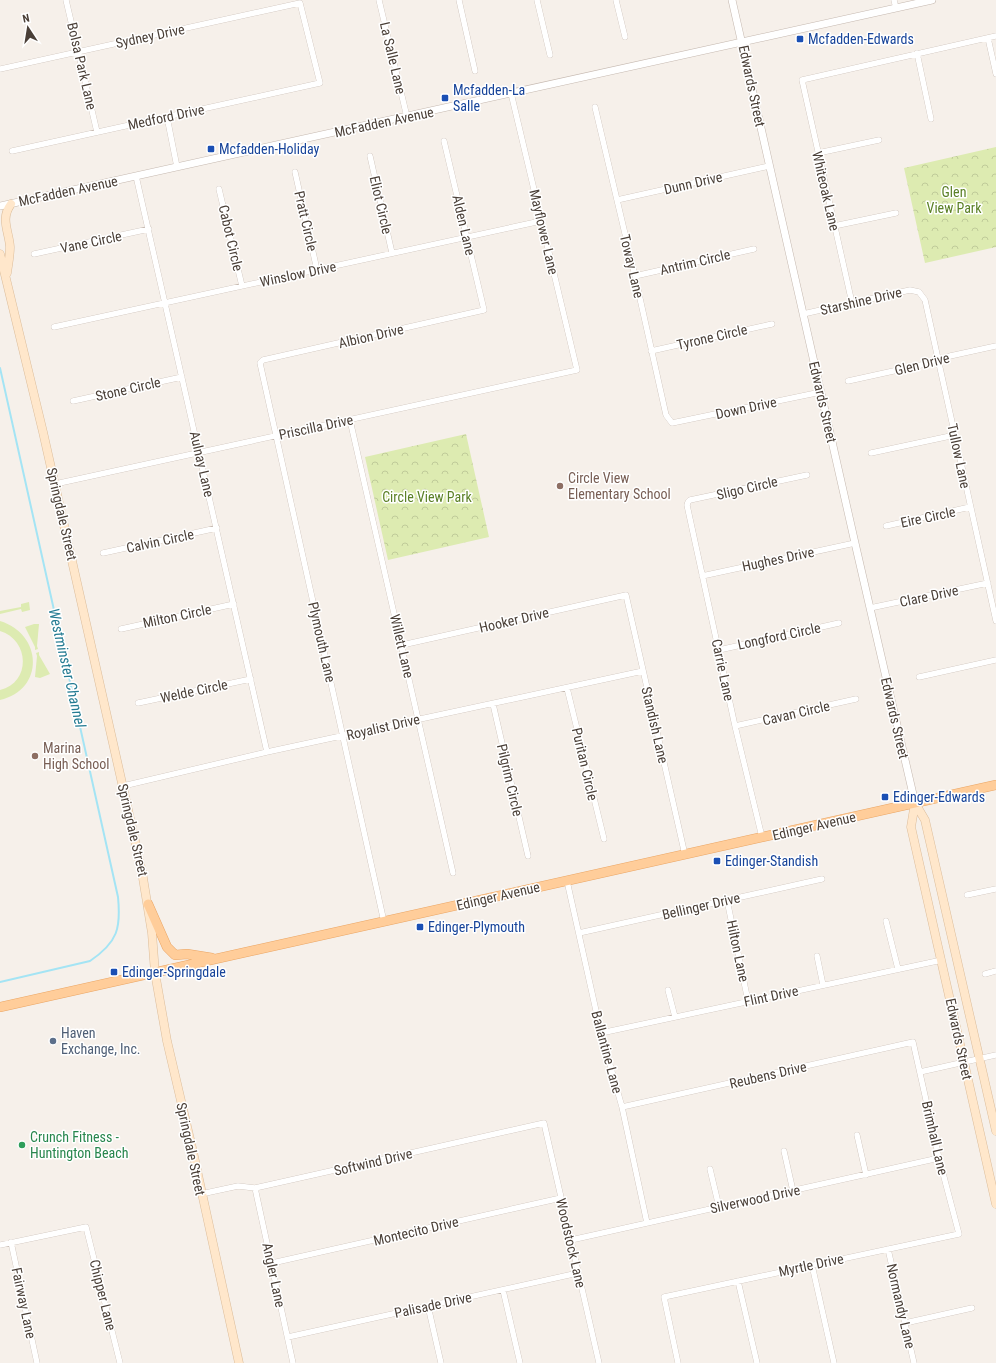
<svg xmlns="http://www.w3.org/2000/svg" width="996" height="1363" font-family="'Roboto Condensed',sans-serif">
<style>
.grass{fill:#ddebb1}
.park{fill:url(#park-crowns)}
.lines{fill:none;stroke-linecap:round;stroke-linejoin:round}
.stream{stroke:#a4e4f4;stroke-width:2}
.minor-casing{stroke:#c5b8af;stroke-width:6}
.tertiary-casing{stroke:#c5b8af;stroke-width:8}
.secondary-casing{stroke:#dbbc9a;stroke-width:9}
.primary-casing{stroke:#eaa564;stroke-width:10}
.minor{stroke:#fff;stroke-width:5.5}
.tertiary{stroke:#fff;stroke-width:7}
.secondary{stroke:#ffe7cb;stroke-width:8}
.primary{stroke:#ffcd9a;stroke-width:9}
.transit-dot{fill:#1a4fb4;stroke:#fff;stroke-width:1.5}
.education-dot{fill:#8d6e63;stroke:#fff;stroke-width:1.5}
.service-dot{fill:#5c6f8a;stroke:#fff;stroke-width:1.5}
.leisure-dot{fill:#2e9e5b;stroke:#fff;stroke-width:1.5}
.labels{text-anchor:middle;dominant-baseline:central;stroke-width:3;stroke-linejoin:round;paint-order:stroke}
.street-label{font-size:14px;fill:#4a3f37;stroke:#fff}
.transit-label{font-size:14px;fill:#164399;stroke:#fff;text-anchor:start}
.park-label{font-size:14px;fill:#5b8026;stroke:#fff}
.education-label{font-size:14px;fill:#785e54;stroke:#fff;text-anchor:start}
.service-label{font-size:14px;fill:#4e5e75;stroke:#fff;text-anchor:start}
.leisure-label{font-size:14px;fill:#27864d;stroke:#fff;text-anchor:start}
.water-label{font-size:15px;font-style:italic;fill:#247b92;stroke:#fff}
</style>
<defs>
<pattern id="park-crowns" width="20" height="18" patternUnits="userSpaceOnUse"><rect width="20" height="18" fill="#ddebb1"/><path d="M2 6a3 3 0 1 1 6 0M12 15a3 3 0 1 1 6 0" fill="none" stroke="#bfcb99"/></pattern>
</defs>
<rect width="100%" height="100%" fill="#f6f0ea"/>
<path class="grass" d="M29,602L30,610L22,612L21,609L0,614V611L21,607V604Z
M0,621C43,634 45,690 0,700V690C31,683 30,640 0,631Z
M34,624H39L37,646L38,649L35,650V647L25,627Z
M39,652V655L50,674L40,678L35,677L37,656L36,653Z"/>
<path class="park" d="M996,147V247L925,263L904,168Z
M466,434L489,537L388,560L365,457Z"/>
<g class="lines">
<path class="stream" d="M0,368L118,897C121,928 118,942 90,961L0,982"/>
<g class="minor-casing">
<path id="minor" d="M66,0L97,132
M379,0L407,117
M459,0L475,71
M537,0L550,55
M616,0L625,37
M894,0L896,8
M988,38L996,74
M917,53L931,119
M0,69L300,3L320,83L12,151
M595,107L635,276L666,415L672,423L821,392
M167,117L177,167
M818,153L879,140
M370,156L392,253
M295,172L317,270
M136,176L267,752
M219,189L242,286
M617,200L769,166
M834,226L896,213
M34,254L149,229
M635,276L754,249
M852,303L802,80L996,36
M803,314L910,290L919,292L925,300L996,621
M54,327L541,221
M651,351L772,324
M848,381L939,361L950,356L996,346
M73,401L182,377
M350,420L453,873
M871,453L955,435
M55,484L577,370L511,93
M886,526L970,507
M103,553L217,528
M702,576L855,543
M870,608L988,583
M121,629L234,604
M402,645L626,595L685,855
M719,650L839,623
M919,677L996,660
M567,688L604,839
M138,703L251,679
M493,704L528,856
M735,726L856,699
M123,786L267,752L643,671
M762,837L735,726L687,505L688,502L690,500L807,475
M567,881L601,1033L622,1107L647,1223
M967,895L996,889
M727,900L748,1001
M886,921L898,969
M384,922L260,363L263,360L484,310L444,141
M579,933L822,879
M817,956L823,985
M985,974L996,971
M668,990L675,1017
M601,1033L942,960
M920,1072L996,1055
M622,1107L913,1042L939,1158L959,1234L664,1297L678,1363
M857,1135L866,1175
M784,1151L793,1191
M710,1169L719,1207
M255,1188L293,1363
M201,1194L238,1186L255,1188L544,1123L599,1363
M571,1240L939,1158
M11,1242L37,1363
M0,1245L86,1227L120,1363
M888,1249L914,1363
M272,1263L561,1198
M812,1265L834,1363
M738,1281L757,1363
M503,1290L520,1363
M428,1306L441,1363
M905,1323L972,1308
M288,1337L578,1273"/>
</g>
<g class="tertiary-casing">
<path id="tertiary" d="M732,0L855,543L915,803
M0,206L932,0"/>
</g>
<g class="secondary-casing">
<path id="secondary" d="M0,254L43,432L142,872L152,933L155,973L167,1041L193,1152L239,1363
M7,273C8,265 10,256 10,247C9,231 0,219 11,204
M915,803L911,827L996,1204
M915,803L925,820L996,1131"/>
</g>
<g class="primary-casing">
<path id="primary" d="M148,904L167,947L175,955L187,954L212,958
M0,1007L996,785"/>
</g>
<use href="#minor" class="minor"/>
<use href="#tertiary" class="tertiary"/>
<use href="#secondary" class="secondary"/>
<use href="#primary" class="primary"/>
</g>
<g class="transit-dot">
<rect x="796" y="35" width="8" height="8" rx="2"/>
<rect x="441" y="94" width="8" height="8" rx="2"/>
<rect x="207" y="145" width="8" height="8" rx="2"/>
<rect x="881" y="793" width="8" height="8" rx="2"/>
<rect x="713" y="857" width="8" height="8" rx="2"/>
<rect x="416" y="923" width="8" height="8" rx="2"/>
<rect x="110" y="968" width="8" height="8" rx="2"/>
</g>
<g class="education-dot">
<circle cx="560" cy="486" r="4"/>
<circle cx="35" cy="756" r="4"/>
</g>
<circle class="service-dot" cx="53" cy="1041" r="4"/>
<circle class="leisure-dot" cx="22" cy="1145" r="4"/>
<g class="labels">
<g class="street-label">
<text transform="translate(150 36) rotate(-12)">Sydney Drive</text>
<text transform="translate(393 58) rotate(77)">La Salle Lane</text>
<text transform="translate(82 66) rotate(77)">Bolsa Park Lane</text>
<text transform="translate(752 86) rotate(78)">Edwards Street</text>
<text transform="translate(166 117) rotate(-12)">Medford Drive</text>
<text transform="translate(384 122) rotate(-12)">McFadden Avenue</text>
<text transform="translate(693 183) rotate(-13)">Dunn Drive</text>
<text transform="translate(68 191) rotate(-12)">McFadden Avenue</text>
<text transform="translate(826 191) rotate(77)">Whiteoak Lane</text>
<text transform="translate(381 205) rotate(77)">Eliot Circle</text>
<text transform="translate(306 221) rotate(77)">Pratt Circle</text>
<text transform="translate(464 225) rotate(77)">Alden Lane</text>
<text transform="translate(544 232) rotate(77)">Mayflower Lane</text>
<text transform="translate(231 238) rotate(77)">Cabot Circle</text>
<text transform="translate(91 242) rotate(-12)">Vane Circle</text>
<text transform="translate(695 262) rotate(-13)">Antrim Circle</text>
<text transform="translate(632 266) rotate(77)">Toway Lane</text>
<text transform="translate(298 274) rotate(-12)">Winslow Drive</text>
<text transform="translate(861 301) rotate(-13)">Starshine Drive</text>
<text transform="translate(371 336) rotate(-13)">Albion Drive</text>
<text transform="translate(712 337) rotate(-13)">Tyrone Circle</text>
<text transform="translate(922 364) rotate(-14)">Glen Drive</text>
<text transform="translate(128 389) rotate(-13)">Stone Circle</text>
<text transform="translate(823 402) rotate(77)">Edwards Street</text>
<text transform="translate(746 408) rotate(-12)">Down Drive</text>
<text transform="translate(316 427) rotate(-12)">Priscilla Drive</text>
<text transform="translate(959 456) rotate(78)">Tullow Lane</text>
<text transform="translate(202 464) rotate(77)">Aulnay Lane</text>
<text transform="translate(747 488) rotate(-13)">Sligo Circle</text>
<text transform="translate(62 514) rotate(77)">Springdale Street</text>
<text transform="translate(928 517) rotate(-12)">Eire Circle</text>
<text transform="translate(160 541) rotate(-12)">Calvin Circle</text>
<text transform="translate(778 559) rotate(-12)">Hughes Drive</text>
<text transform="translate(929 596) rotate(-12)">Clare Drive</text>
<text transform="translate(177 616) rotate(-12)">Milton Circle</text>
<text transform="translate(514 620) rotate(-13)">Hooker Drive</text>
<text transform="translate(779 636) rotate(-12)">Longford Circle</text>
<text transform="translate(322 642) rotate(77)">Plymouth Lane</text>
<text transform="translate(402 646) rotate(77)">Willett Lane</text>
<text transform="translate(723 670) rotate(78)">Carrie Lane</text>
<text transform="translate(194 691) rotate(-12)">Welde Circle</text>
<text transform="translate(796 713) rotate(-13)">Cavan Circle</text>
<text transform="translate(895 718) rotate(77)">Edwards Street</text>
<text transform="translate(655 725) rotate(77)">Standish Lane</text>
<text transform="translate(383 727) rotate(-13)">Royalist Drive</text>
<text transform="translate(585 764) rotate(77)">Puritan Circle</text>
<text transform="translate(510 780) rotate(77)">Pilgrim Circle</text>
<text transform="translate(814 826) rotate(-13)">Edinger Avenue</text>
<text transform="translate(133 830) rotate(77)">Springdale Street</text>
<text transform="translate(498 896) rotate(-13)">Edinger Avenue</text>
<text transform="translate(701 906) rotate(-13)">Bellinger Drive</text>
<text transform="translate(738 951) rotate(78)">Hilton Lane</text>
<text transform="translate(771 996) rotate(-12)">Flint Drive</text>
<text transform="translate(959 1039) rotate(78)">Edwards Street</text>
<text transform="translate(607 1052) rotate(75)">Ballantine Lane</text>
<text transform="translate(768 1075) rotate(-13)">Reubens Drive</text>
<text transform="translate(935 1138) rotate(77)">Brimhall Lane</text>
<text transform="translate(191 1149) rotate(78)">Springdale Street</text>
<text transform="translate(373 1162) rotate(-13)">Softwind Drive</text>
<text transform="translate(755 1199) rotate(-12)">Silverwood Drive</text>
<text transform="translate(416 1231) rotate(-13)">Montecito Drive</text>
<text transform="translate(571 1243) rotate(77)">Woodstock Lane</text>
<text transform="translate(811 1265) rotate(-12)">Myrtle Drive</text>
<text transform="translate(274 1275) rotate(78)">Angler Lane</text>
<text transform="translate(103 1295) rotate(76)">Chipper Lane</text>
<text transform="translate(24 1303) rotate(78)">Fairway Lane</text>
<text transform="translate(433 1305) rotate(-12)">Palisade Drive</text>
<text transform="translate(901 1306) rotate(77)">Normandy Lane</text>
</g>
<g class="transit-label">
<text x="808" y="39">Mcfadden-Edwards</text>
<text x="453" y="90">Mcfadden-La<tspan x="453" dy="16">Salle</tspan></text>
<text x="219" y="149">Mcfadden-Holiday</text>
<text x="893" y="797">Edinger-Edwards</text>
<text x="725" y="861">Edinger-Standish</text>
<text x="428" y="927">Edinger-Plymouth</text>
<text x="122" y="972">Edinger-Springdale</text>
</g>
<g class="park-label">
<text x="954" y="192">Glen<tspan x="954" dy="16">View Park</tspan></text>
<text x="427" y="497">Circle View Park</text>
</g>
<g class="education-label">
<text x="568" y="478">Circle View<tspan x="568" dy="16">Elementary School</tspan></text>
<text x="43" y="748">Marina<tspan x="43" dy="16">High School</tspan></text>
</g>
<g class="service-label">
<text x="61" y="1033">Haven<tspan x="61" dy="16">Exchange, Inc.</tspan></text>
</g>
<g class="leisure-label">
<text x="30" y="1137">Crunch Fitness -<tspan x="30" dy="16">Huntington Beach</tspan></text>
</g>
<g class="water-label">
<text transform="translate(67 668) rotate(77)">Westminster Channel</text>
</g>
</g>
<g transform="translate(28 28) rotate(348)" stroke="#ffffff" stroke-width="3" paint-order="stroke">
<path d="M0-3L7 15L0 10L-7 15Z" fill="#4a3f37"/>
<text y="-6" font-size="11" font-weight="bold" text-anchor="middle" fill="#4a3f37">N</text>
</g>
</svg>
